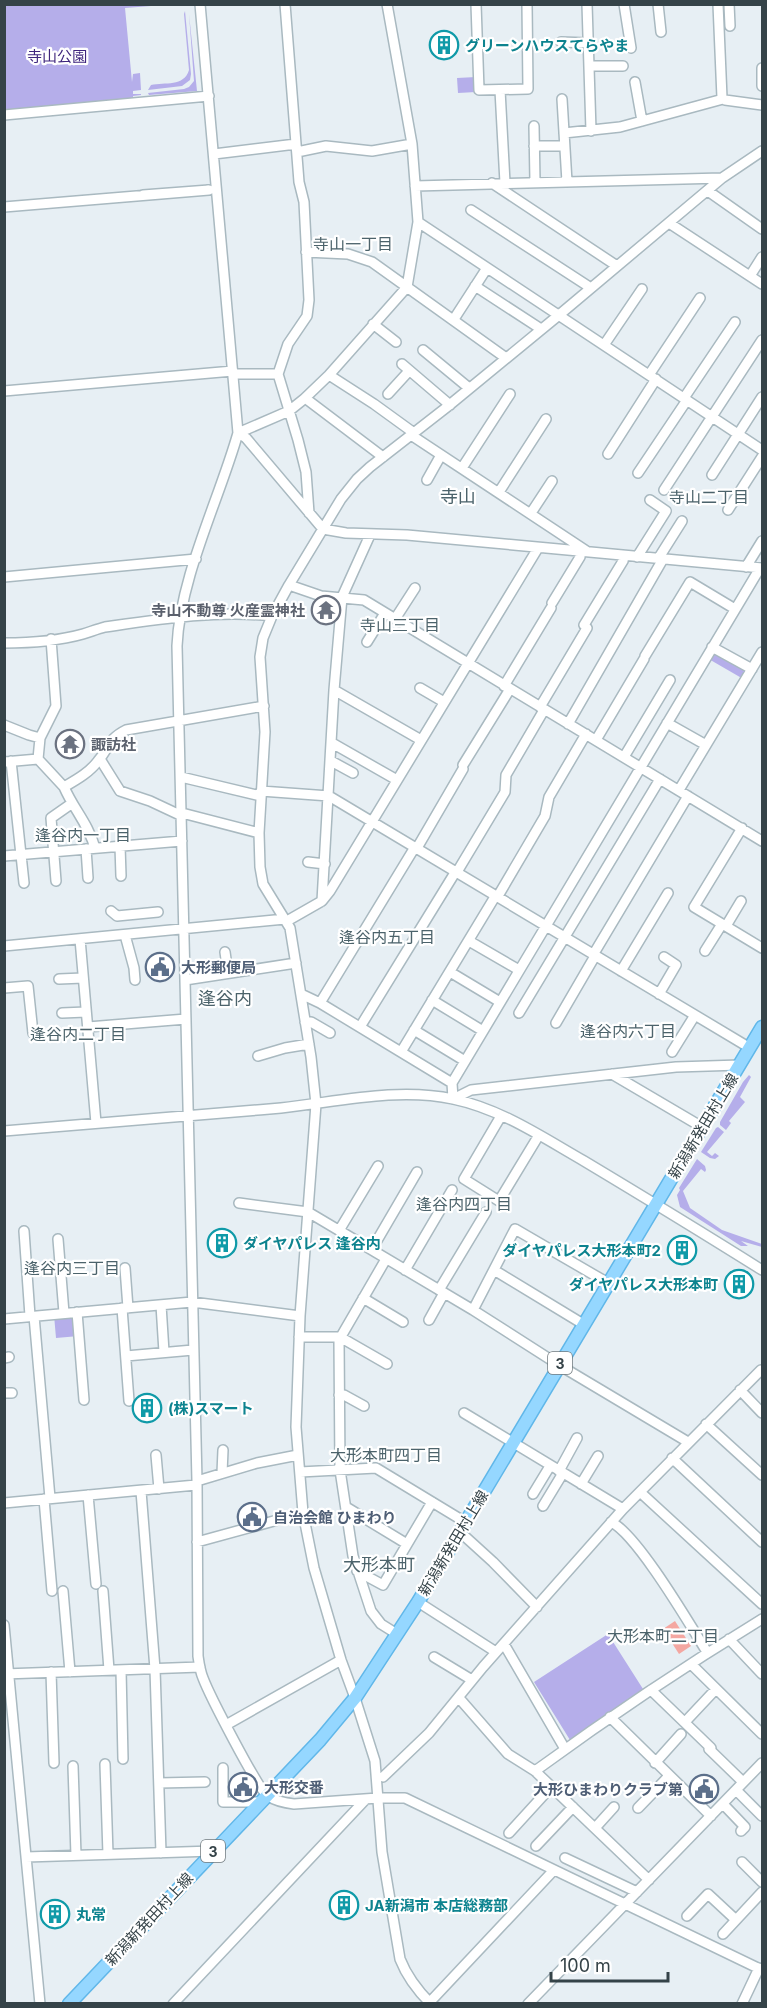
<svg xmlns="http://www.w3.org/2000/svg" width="767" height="2008" font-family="Inter,'Noto Sans JP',sans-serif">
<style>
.green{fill:#b5aeea}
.water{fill:#f4a7a1}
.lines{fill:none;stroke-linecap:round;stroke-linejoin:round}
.minor-casing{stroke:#a9b9c0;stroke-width:12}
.major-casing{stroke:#60b7e9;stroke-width:15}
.minor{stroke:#fff;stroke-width:9}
.major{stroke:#95d7ff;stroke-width:12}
.labels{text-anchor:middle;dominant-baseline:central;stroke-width:4.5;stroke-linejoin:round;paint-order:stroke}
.shield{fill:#fff;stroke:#727b7f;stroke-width:1.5}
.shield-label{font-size:14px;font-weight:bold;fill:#354348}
.culture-label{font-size:15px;font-weight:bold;fill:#0d838f;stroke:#fff;text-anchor:start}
.park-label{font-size:15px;fill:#3f267d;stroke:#fff}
.worship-label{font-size:15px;font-weight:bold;fill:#5b616d;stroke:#fff;text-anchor:end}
.service-label{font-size:15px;font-weight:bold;fill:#4e5e75;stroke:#fff;text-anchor:start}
.street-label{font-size:15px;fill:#354348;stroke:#fff}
.neighbourhood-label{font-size:16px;fill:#4c636b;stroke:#fff}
.quarter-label{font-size:18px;fill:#4c636b;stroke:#fff}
</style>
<rect width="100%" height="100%" fill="#e7eff4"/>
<path class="green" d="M5,5H164L125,8L132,82L133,74L140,73L141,90L133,91V94H141V95L133,96V101L5,112Z
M185,11L191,74L190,80L182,86L148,90L151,85C165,82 184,87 189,70L184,14Z
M189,14L197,91L149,95L148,93L184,89L189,87L194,81Z
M476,77V92L458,93L457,78Z
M711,651L748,668L745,680L707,658Z
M749,1075L751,1077L740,1097L745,1102L729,1121L731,1123L726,1130L720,1125V1122L743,1082Z
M718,1127L724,1132L707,1152L712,1156L715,1153L719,1156L715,1159L710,1158L701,1152L716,1128Z
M697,1159L705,1166L706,1170L705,1172L701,1169L683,1191L690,1208L722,1230L762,1244V1247L741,1241L748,1246H741L680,1207L677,1195L680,1190L679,1188Z
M77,1313L79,1336L56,1338L54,1315Z
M608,1634L643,1689L570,1740L534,1682Z"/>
<path class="water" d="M675,1621L691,1646L679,1654L663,1629Z"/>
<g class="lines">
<g class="minor-casing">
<path id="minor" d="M200,4L238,433C219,500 180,577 177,646L197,1481L198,1656C199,1663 200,1671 203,1678C209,1694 258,1790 268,1796C276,1801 285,1803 294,1804L378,1798H405L762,1970
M285,4L299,182L304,202L309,300L307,316L288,344L278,374L298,440L306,472L309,513
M476,4L479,90L528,89L527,4
M587,4L591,131
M624,4L631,48
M658,4L661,32
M718,4L722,98L725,100L762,105
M729,4L730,26
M561,42L588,43
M589,66H623
M762,68V86
M635,82L642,121
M500,90L505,183
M562,99L567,182
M4,115L209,96
M534,126L535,182
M564,133L620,127L723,99
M534,146H560
M297,152L326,146L372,151L412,144
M214,154L296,144
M492,183L617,266
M415,186L722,178
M708,191L762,229
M4,207L209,190L143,195
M471,210L591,288
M418,222L762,450
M669,223L762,284
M306,252L348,254L372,262L506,358
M750,276L762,257
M475,286L541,329
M454,319L487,268
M373,324L396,342
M604,345L642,289
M423,350L469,388
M402,364L450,405
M234,374H278
M329,375L374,404L414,433
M649,375L700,298
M4,391L233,371
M388,394L409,371
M305,398L383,457
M684,398L735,322
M238,433L246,438L323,529L346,533L407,535L762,568
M238,433L289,411L304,399L329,375L407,287L418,222L412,144L387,4
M411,435L588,552
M608,454L656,379
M462,468L510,394
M638,473L687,400
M712,475L762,397
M427,480L441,455
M664,490L762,340
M499,492L546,419
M728,510L762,457
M531,513L552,481
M637,557L666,511L650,500
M658,559L682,521
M746,567L762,541
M4,577L196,559
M289,585L321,596L364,600L762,841
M552,603L580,557V552
M395,619L415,588
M584,625L623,561L624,556
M367,642L385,613
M4,643C30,643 58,641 83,634C90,632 97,629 105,627C160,619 216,610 272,616
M712,647L752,669
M645,656L690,582L735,609
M504,686L551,608
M420,688L444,702
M334,690L421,740
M540,707L587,628
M667,723L706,745
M568,724L663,559
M4,725L29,735L40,738
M596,740L644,659
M332,743L397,780
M624,757L670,680
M38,759L64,787C76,780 89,773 98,761C110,747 108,739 126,730L264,706
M100,759L120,791L150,801L182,816
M11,761L24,883
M331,761L353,773
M4,762L38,759L40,738L56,706L51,639
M463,765L510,689
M181,777L261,796
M64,787C74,810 88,823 95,848
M679,790L762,652
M261,791L329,796L750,1048
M182,813L259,833
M742,828L694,907L762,948
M120,846L121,876
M417,848L463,769
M86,849L88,878
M4,856L182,841
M308,862L325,864
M457,872L505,792L506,775L544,710
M56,881L51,818L71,804
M498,896L545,816L549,797L586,734
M322,901L334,690L342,597L370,535
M111,911L117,916L158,912
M287,921L322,901L330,891L538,548
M726,926L741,901
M125,935L134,968L135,980
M80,939L96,1123
M469,941L519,970
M4,946L285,919
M705,951L722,924
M225,952L228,973
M593,955L688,796
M621,971L668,893
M450,972L500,1002
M59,979L83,978
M185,980L296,963
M4,988L28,986L33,1033
M301,994L320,1003L452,1083
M659,994L676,965L664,957
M432,1000L483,1031
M320,1003L415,847
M62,1013L86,1012
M519,1013L660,779
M305,1022H311L330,1033
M556,1023L595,956
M88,1027L186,1019
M360,1027L456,871
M414,1030L465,1061
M401,1052L496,895
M672,1052L695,1015
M258,1056L285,1048L309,1044
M740,1065L676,1067L471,1090L453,1099L452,1083L760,568
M612,1074L702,1127
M501,1116L464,1179L499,1201L539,1135
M4,1131C97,1123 189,1116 281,1108C337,1102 397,1087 453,1099C501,1109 542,1137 584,1161C644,1197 703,1233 762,1270
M239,1203L308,1212L473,1310L559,1365L688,1442
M340,1229L378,1166
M24,1231L30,1316
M58,1239L64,1313
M372,1249L417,1172
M386,1259L339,1340L340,1470L353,1556L371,1611L381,1624L397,1634
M125,1268L128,1308
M405,1270L452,1190
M494,1270L583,1324
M439,1290L486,1212
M363,1298L403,1322
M161,1305L164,1352
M122,1308L129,1401
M473,1310L515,1229L608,1283
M77,1312L84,1400
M34,1316L50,1498
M4,1319L192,1302L300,1316
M429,1320L444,1293
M299,1337H340L387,1364
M126,1356L193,1350
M4,1358L9,1357
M740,1390L762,1413
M4,1393H12
M339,1395H344L364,1406
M464,1413L623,1509
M706,1424L762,1475
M156,1455L159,1489
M672,1458L762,1542
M559,1471L577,1438
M300,1472L376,1468L465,1522
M222,1473L223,1450
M197,1481L257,1463L298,1455
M581,1484L598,1456
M141,1491L155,1669L161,1853
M640,1492L762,1604
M533,1494L550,1466
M88,1495L96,1584
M44,1499L52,1591
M4,1503L196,1485
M543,1506L563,1473
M346,1507L407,1544
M611,1522C637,1534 690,1625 707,1652
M460,1532L493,1562L537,1607
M197,1542L303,1513
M357,1571L383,1585L432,1502
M63,1591L70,1672
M103,1591L109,1670
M418,1602L496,1652
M4,1625L40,2004
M729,1639L762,1674
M504,1644L565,1749
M434,1657L472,1680
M691,1664L762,1734
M121,1670L123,1759
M51,1672L54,1763
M4,1674L200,1667
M651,1690L711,1748L709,1749L743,1782
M459,1698L508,1754L535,1771L649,1880
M610,1717L711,1816
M685,1722L716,1689
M226,1725L341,1660
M655,1763L681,1734
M105,1764L108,1854
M73,1766L76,1855
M223,1768V1802H259
M535,1771C609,1717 685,1666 762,1619
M383,1777L429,1733L483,1667L623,1509L761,1370
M159,1783L205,1782
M736,1790L762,1816
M723,1804L745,1827L741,1831
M638,1808L669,1776
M595,1828L614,1807
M509,1833L551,1787
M536,1846L573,1807
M26,1857L213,1851
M565,1858L637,1892
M742,1862L762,1882
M687,1916L708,1894L736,1920
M723,1934L762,1892
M173,2004L366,1799
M428,2004L554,1870
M431,2004C417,1990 407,1977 400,1959L382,1852L375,1761L355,1698L341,1660L314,1568L303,1513L296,1427L297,1400L300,1316L316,1104L311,1057L290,928L263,884L260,867L259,833L265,732L260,657L263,638L272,616L289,585L341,499L357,479L370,467L447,407L559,315L722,178L762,151
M528,2004L762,1763
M742,2004L759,1968"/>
</g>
<g class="major-casing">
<path id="major" d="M69,2004L320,1740L355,1698L418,1602L762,1027"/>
</g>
<use href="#minor" class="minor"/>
<use href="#major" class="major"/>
</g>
<defs>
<g id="building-ring" transform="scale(1.5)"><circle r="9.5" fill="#fff" stroke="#0f9aa8" stroke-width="1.5"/><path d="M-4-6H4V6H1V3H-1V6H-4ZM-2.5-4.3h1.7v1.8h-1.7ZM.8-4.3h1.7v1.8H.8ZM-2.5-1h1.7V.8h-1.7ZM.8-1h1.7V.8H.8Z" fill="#0f9aa8"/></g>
<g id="temple-ring" transform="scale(1.5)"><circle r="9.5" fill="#fff" stroke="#6b7280" stroke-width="1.5"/><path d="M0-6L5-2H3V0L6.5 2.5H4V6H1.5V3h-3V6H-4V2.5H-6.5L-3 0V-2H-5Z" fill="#6b7280"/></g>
<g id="civic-ring" transform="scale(1.5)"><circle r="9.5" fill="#fff" stroke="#5c6f8a" stroke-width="1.5"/><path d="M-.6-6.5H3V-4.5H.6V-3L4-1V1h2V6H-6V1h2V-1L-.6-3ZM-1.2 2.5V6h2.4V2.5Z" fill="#5c6f8a"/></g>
</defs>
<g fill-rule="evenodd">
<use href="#building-ring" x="444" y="45"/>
<use href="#temple-ring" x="326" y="610"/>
<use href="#temple-ring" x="70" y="744"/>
<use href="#civic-ring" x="160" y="967"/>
<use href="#building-ring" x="222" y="1243"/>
<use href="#building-ring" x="682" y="1250"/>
<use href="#building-ring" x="739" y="1284"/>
<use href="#building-ring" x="147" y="1408"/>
<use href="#civic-ring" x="252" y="1517"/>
<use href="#civic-ring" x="243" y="1787"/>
<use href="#civic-ring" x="704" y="1789"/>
<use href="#building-ring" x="344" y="1905"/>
<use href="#building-ring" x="55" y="1914"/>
</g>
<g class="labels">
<g class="shield">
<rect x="548" y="1352" width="24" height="22" rx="4.5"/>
<rect x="201" y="1840" width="24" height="22" rx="4.5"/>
</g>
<g class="shield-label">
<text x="560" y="1363">3</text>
<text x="213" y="1851">3</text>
</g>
<g class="culture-label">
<text x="465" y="45">グリーンハウスてらやま</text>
<text x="243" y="1243">ダイヤパレス 逢谷内</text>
<text x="661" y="1250" text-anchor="end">ダイヤパレス大形本町2</text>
<text x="718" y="1284" text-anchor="end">ダイヤパレス大形本町</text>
<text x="168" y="1408">(株)スマート</text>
<text x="365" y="1905">JA新潟市 本店総務部</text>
<text x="76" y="1914">丸常</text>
</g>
<g class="park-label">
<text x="57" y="56">寺山公園</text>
</g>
<g class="worship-label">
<text x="305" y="610">寺山不動尊 火産霊神社</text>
<text x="91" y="744" text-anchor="start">諏訪社</text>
</g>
<g class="service-label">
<text x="181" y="967">大形郵便局</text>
<text x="273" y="1517">自治会館 ひまわり</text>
<text x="264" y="1787">大形交番</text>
<text x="683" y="1789" text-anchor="end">大形ひまわりクラブ第</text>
</g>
<g class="street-label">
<text transform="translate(703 1126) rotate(-59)">新潟新発田村上線</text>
<text transform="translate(453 1543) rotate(-59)">新潟新発田村上線</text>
<text transform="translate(149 1919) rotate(-47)">新潟新発田村上線</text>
</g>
<g class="neighbourhood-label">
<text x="353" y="244">寺山一丁目</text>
<text x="709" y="497">寺山二丁目</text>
<text x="400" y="625">寺山三丁目</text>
<text x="83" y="835">逢谷内一丁目</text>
<text x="387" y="937">逢谷内五丁目</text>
<text x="628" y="1031">逢谷内六丁目</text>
<text x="78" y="1034">逢谷内二丁目</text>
<text x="464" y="1204">逢谷内四丁目</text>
<text x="72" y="1268">逢谷内三丁目</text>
<text x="386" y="1455">大形本町四丁目</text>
<text x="663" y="1636">大形本町二丁目</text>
</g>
<g class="quarter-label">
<text x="458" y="496">寺山</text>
<text x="225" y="998">逢谷内</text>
<text x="379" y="1564">大形本町</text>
</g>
</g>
<rect width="767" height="2008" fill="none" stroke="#354348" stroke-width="12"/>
<path d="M551 1972v9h117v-9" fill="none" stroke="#354348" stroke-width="3"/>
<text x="560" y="1972" font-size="18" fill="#354348" stroke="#ffffff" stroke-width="4.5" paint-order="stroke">100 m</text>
</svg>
